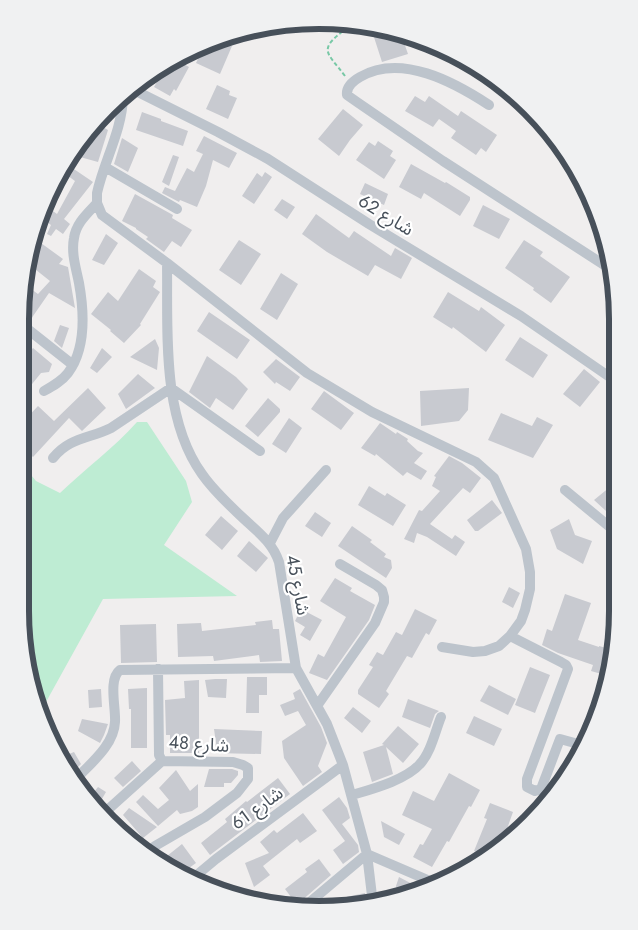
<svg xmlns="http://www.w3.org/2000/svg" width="638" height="930" font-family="Jost,'Noto Sans Arabic',sans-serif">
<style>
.green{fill:#beecd3}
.building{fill:#c8cad0}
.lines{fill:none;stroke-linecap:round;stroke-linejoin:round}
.path{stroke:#78c8a6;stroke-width:2;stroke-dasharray:4 2.5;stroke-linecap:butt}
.minor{stroke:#bdc4cc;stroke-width:10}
.labels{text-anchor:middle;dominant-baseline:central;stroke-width:4.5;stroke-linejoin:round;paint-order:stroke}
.street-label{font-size:18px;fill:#47505a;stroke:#fff}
.rim{fill:none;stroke:#47505a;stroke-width:6}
</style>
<rect width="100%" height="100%" fill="#f0eeee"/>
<path class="green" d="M137,422H147L186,481L192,502L164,545L237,596L103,599L41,711L30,689L20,611L22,464L36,481L60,493C85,469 114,448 137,422Z"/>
<path class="building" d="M372,31L402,37L408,54L382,62Z
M219,40L232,46L220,74L196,63L206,42Z
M178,61L189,67L176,91L174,89L170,96L154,87L158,80L153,77Z
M217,85L230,91L229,95L237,98L228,119L206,109Z
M415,96L425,102L429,96L458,116L461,111L497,135L486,152L481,148L476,155L451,138L456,131L439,119L433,127L405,111Z
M116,102L111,120L101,117L108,107Z
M343,109L363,125L350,140L339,156L318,139Z
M142,112L161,119V121L188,131L183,146L136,130Z
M96,123L108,130L98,162L80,157L86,136Z
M204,136L237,153L229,168L213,160L206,186L197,207L180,200L179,202L162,193L165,187L175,191L187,168L194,172L203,154L196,151Z
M122,138L138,148L128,172L114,164Z
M378,141L393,151L390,156L396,160L384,179L356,160L369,142L375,146Z
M173,155L179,157L169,186L162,182Z
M65,163L93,182L64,219L70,224L63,234L56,229L51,236L47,234L51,225L42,218L46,206L57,214L75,181L60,170Z
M411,164L445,183L446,182L470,197V200L460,216L424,193L421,199L399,187Z
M265,172L272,177L254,204L242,196L257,173L262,177Z
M365,183L388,194L384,205L360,194Z
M135,194L173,215L172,218L192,230L181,247L172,241L164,252L146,239L148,237L136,229V228L122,221Z
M282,199L295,207L287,219L274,210Z
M483,205L510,219L499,239L473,226Z
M316,214L349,238L354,231L391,256L395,248L412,258L401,279L375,265L368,276L327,252L302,234Z
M106,234L118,243L104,265L92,260Z
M34,238L63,259L59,264L68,267L75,308L49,293L31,319L25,314V305L29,301L31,289L38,294L50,281L26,262Z
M239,240L261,254L241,285L219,270Z
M524,240L543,252L540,256L570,277L551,303L533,290L534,288L505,268Z
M139,269L156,281L153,287L160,292L140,324L141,325L124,343L110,331L111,330L91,314L108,292L118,301Z
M281,273L298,284L277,320L260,309Z
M448,292L479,311L481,307L505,325L486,352L453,327L452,329L433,317Z
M209,312L250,340L237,359L197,331Z
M60,325L69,328L62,348L54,341Z
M520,337L548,355L533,378L505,360Z
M155,339L159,348L157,370L130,357Z
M33,348L52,364L49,372L41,373L24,394V358Z
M102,348L112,357L97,373L90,368Z
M207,356L236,377L248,389L233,410L216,398L210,408L189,392Z
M276,359L300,377L290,391L276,382L275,384L263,372Z
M584,369L600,382L580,407L563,394Z
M138,374L155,388L126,409L118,394Z
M88,388L106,408L82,431L69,418L33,457L23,447V422L38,406L54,421Z
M469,388L468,410L459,421L421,426L420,391Z
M324,391L354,413L341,430L311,409Z
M268,398L280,409V412L258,437L245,426Z
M501,413L532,426L537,417L553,425L533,458L488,440Z
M289,418L302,428L286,453L272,444Z
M380,423L396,434L397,432L408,439L407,441L418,451L423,453L414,463L427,471L421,480L407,472L403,476L376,454L375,456L361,448Z
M449,456L462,463L481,478L470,493L463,488L430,524L452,539L455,535L465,542L456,556L427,537L417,533L414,543L404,539L419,510L422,511L440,491L432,486L436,477L434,476Z
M616,482V506L617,521L594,500Z
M369,486L385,496L387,493L406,505L393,526L358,505Z
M492,500L502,513L478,531H475L467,520Z
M315,512L331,523L322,537L305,526Z
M221,516L238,531L222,550L205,535Z
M569,519L575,535L592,541L583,564L557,549L550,530Z
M352,526L372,540L370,542L386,554L384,557L391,560L392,568L386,578L338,546Z
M249,541L268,558L256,572L237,556Z
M335,578L352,588L350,591L375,605L369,620L327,680L309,673L318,654L324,657L346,617L320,601Z
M509,587L520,593L513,608L502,602Z
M565,594L591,603L578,640L599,647V646L610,649L605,675L591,671L593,665L558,653L542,645L547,629L552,631Z
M301,609L322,620L310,641L300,635L305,627L295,621Z
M415,609L437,620L429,635L426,633L412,658L407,656L386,691L389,694L379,708L358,694V690L373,667L369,665L377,652L383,655L396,632L402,635Z
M272,620L273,629H279L282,661L260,662L259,655L214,661L213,656L178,657L177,624L201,623L202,631L256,625L255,622Z
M156,624L157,662L121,663L120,625Z
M530,667L550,675L535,713L515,705Z
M247,677H267V695H259V713H246Z
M215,679H227L226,698L208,697L205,680Z
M199,680V753H170V735H166L165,700L185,698L184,681Z
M489,685L516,699L508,715L480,701Z
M147,688V748H131V709H129L128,689Z
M101,689L102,707L89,708L88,690Z
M300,689L321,727L327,743L318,766L322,772L303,786L284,758L282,741L306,725L298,711L285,716L280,705L295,699L293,693Z
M408,699L439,711L435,714L430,728L402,717Z
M353,707L371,721L362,733L344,718Z
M474,716L502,729L494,746L466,733Z
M82,719L108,724L104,735L100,743L78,731Z
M398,726L419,744L403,763L386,747L393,774L372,782L363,752L384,745L382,744Z
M214,729L262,731L261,754L214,753L216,743Z
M74,752L81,764L70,775L61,757Z
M132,761L141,771L123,787L114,778Z
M209,769H232L238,771V775L231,783H224V787H204Z
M176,770L190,791L198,784V807L192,811L180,814L177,810L158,826L136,802L143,795L158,809L169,800L159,788Z
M449,773L480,790L471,807L469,806L449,842L447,841L432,867L413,857L420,844L423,845L432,829L402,815L413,791L434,801Z
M278,778L290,794L210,855L201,843L227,822L225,819L246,801L247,802Z
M98,787L106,792L99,804L90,797Z
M339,797L347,808L350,818L342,824L358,845L359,852L343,864L333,850L345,841L322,810Z
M490,803L513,812L502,843L485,855L474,851L487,819L484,818Z
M129,808L157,827L143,838L123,815Z
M303,813L317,831L300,843L297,839L263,866L270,875L254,887L245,863L269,853L260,842L274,830L277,833Z
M381,821L405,834L399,845L384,837Z
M182,844L196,863L182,873L178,871L167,856Z
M319,859L331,875L300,902L297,905L285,889L307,872L305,869Z
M399,877L416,886L414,892L399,897L396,886Z
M365,893L366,905H346V897Z"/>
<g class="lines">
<path class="path" d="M345,76C327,52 317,50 346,29V25"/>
<path class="minor" d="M134,90L218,132L268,159L369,224L521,316L614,380
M123,97C122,131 104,161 97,193V203L102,215L167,263L307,373L372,412L476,462L494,478L526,549L530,572V589L525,610L521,621L510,636L499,646L485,651L473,652L442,647
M489,105C454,82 401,53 360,77C353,81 346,87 347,95L357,102L443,161L612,270
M105,167L177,209
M167,263C168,330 161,417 202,474C213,490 229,505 243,518C258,532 272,542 279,562L296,668L327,724L343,765L367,854L373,904
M25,327L73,365
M44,391C53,386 62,381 68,373C86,349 84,311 79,283C76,268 71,253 74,238C76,223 88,213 97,203
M53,458C70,437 89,439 111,428L171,388L260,451
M565,490L617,533
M270,543L283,518L326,470
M510,636L561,662L566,665L568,669L527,779V787L535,791L541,789L560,739L582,745
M317,706L375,623L384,602V597L382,590L376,585L340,564
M76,779C91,763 114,745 115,722C116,708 108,679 120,670L296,668
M352,795C372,789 406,780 420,764C431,752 435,732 441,717
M103,814L162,761
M148,852L155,846L205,817L237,793L248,779V768L243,765L233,762L162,761L159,755L158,669
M192,879L216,859L343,765
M304,907L367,854L437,884"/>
</g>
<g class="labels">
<g class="street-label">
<text transform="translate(386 215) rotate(32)">شارع 62</text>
<text transform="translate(298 585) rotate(79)">شارع 45</text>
<text transform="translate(199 744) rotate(4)">شارع 48</text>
<text transform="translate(257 808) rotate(-36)">شارع 61</text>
</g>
</g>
<path d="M0 0H638V930H0ZM319 29H319A290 290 0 0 1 609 319V611A290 290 0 0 1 319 901H319A290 290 0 0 1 29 611V319A290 290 0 0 1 319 29Z" fill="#f0f1f2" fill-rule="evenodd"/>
<path class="rim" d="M319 29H319A290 290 0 0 1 609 319V611A290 290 0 0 1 319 901H319A290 290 0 0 1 29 611V319A290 290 0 0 1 319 29Z"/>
</svg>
